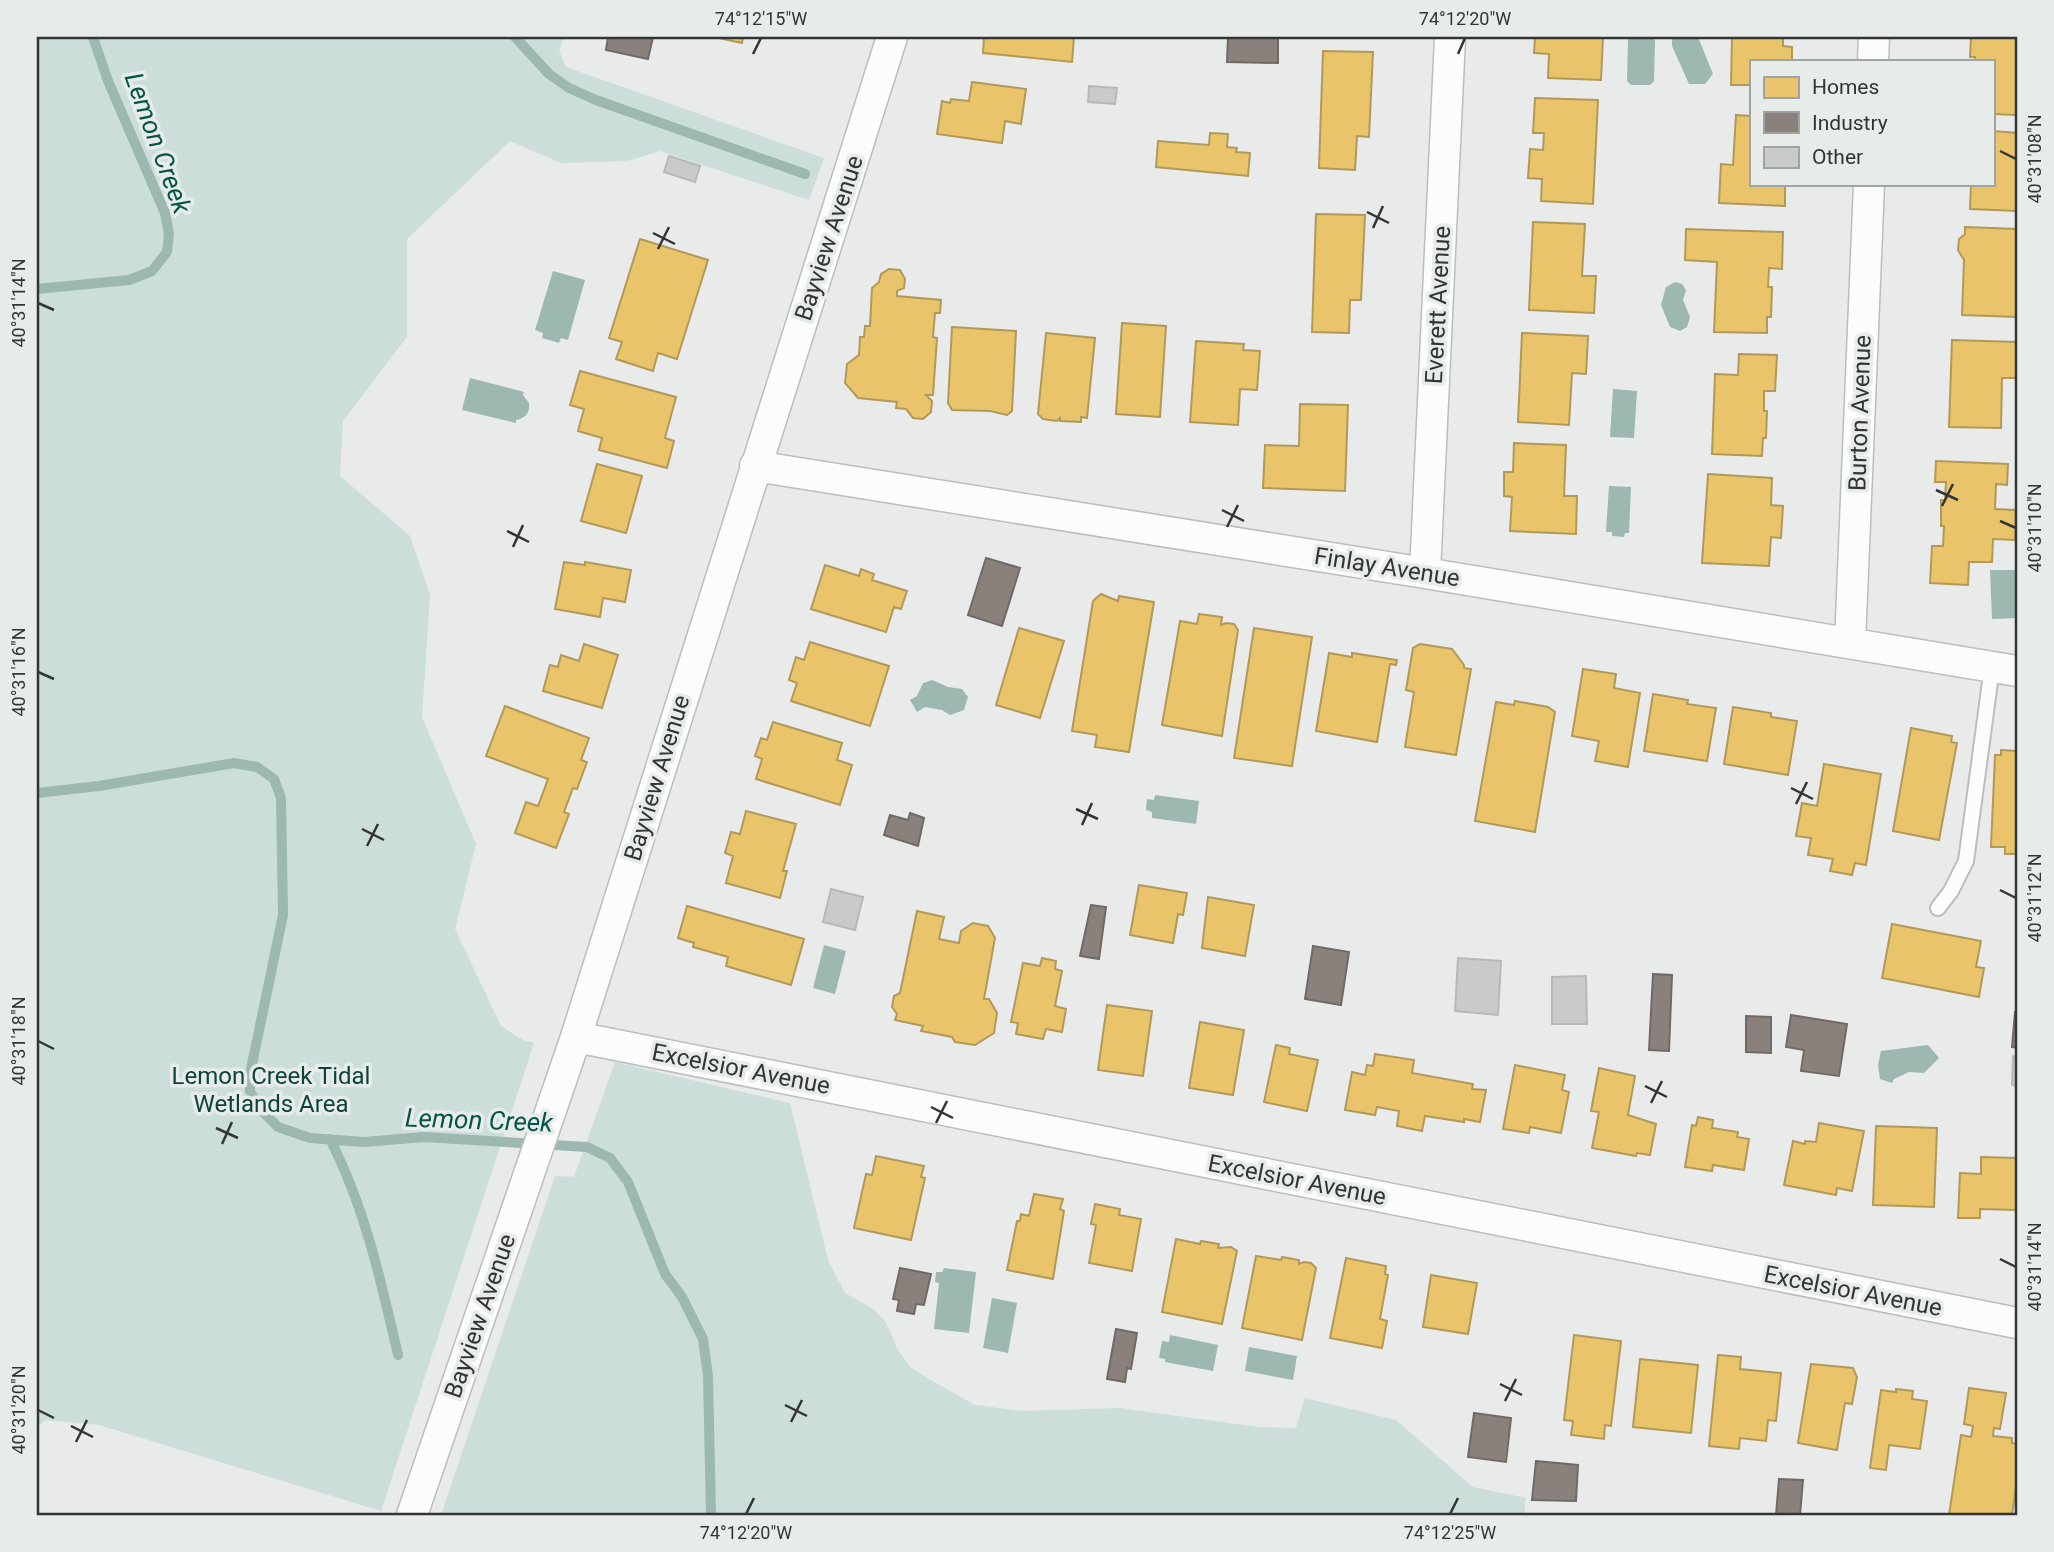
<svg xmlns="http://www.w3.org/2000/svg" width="2054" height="1552" font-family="Roboto,sans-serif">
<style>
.green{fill:#cbdeda}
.water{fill:#9db7b1}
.homes{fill:#e9c46a;stroke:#b2995a;stroke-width:2}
.industry{fill:#8a817c;stroke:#706a67;stroke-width:2}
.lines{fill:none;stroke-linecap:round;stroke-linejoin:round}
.stream{stroke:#9db7b1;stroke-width:10}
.building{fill:#c9cbca;stroke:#b6b9b8;stroke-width:2}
.lane-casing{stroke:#bbbebd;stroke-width:18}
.street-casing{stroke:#bbbebd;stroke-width:33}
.lane{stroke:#fcfcfc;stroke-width:14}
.street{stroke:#fcfcfc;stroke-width:30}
.ticks{fill:none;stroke:#333535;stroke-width:2.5}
.labels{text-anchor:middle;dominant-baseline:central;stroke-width:7;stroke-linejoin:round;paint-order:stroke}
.street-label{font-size:24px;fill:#333535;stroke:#e7eceb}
.park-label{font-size:24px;fill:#0c433a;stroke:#e7eceb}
.water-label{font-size:26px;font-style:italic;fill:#045448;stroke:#e7eceb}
.neatline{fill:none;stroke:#333535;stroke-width:2.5}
.ticks-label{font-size:18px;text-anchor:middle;fill:#333535}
</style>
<rect width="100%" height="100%" fill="#e8ebea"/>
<path class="green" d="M37,37H564L559,51L566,67L824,158L809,200L660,151L628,161L561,163L510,141L407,239V337L343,421L340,476L410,536L430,595L422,717L476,844L455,929L501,1026L523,1040L534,1043L381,1511L99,1425L45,1420L37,1428Z
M615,1062L790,1103L828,1260L845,1293L872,1308L886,1322L897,1348L910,1367L936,1383L975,1405L1025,1411L1119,1408L1259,1427L1296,1428L1305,1398L1396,1420L1473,1487L1526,1498L1524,1515H441L555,1176L574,1177Z"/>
<path class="water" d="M1630,37H1651L1655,40L1654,81L1650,85H1631L1627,81L1628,39Z
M1672,37H1698L1713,74L1705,84H1689L1672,46Z
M553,271L585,280L568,340L561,338L559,343L542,338L543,333L535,330Z
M1675,282L1682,284L1686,290L1683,300L1690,317L1687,327L1680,331L1670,327L1661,305L1666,287Z
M470,378L524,392L523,395L529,403C530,413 526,418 516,420V423L462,410Z
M1613,389L1637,391L1634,438L1610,437Z
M1609,486L1631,487L1629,533H1625L1624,537L1612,536V532H1606Z
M1990,570H2016L2017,618L1992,619Z
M932,680L948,687L962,689L968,697L964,710L950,715L942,710L925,707L917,712L910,700L917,696L923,683Z
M1155,795L1199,801L1196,824L1152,818V812L1146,810L1147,799L1154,800Z
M824,945L846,951L835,994L813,988Z
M1928,1045L1939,1058L1924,1073L1909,1072L1894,1079L1892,1083L1880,1079L1878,1065L1881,1051Z
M944,1268L976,1272L969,1333L934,1329L939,1283L935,1282L936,1272H942Z
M992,1298L1017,1303L1008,1353L983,1348Z
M1170,1335L1218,1345L1213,1371L1165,1362V1359L1159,1358L1162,1341L1169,1342Z
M1249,1347L1297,1356L1293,1380L1245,1371Z"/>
<path class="homes" d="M714,37H743L742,43Z
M984,37H1074L1072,62L983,53Z
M1535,37H1603L1601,80L1548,78L1549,54L1534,53Z
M1732,37H1783V46L1792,47V61H1751V85H1731Z
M1971,37H2017V115L1993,114V61H1975V57H1970Z
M1323,51L1373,52L1369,137L1357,136L1355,170L1319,168Z
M972,82L1026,89L1021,124L1005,121L1002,143L937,134L942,101L950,103L951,99L969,101Z
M1535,98L1598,100L1593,204L1541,201L1542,179L1528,178L1530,149L1543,150L1544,133H1533Z
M1736,115L1751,116V184H1785V206L1719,203L1721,164L1733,165Z
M1993,131L2017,133V211L1970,209L1971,184H1993Z
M1210,133L1228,134L1227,147L1237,148L1236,152L1250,153L1248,176L1156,167L1158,141L1209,145Z
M1316,214L1365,215L1361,300H1350L1349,333L1312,332Z
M1533,222L1585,224L1582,276H1596L1594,313L1529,310Z
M1965,227L2017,229V317L1962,315L1964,260L1958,250L1959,239L1965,234Z
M1686,229L1783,232L1782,269L1769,268L1768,287H1772L1771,317H1767V333L1714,332L1717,262L1685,260Z
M640,239L708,260L677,359L658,353L653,371L616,359L622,342L609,338Z
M889,269L900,270L905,279L904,288L897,291V296L941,300L940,313H935L933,337L937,338L933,395H926L932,401L931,412L923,419L913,418L906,409L896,408L897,402L858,398L845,383L847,364L859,355L860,337H864L865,326H870L872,288L879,282L881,274Z
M1122,323L1166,326L1160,417L1116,414Z
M952,327L1016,331L1012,411L1007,415L990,411L952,410L948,403Z
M1046,333L1095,338L1087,418L1081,417V422L1060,421V418L1057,421L1043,419L1038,414Z
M1522,333L1588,336L1586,374L1572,373L1569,425L1518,422Z
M1952,340L2017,342L2016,378H2002L2001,428L1949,427Z
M1196,341L1244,344L1243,350L1260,351L1257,390L1240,389L1238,425L1190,422Z
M1739,354L1777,355L1775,391H1764V411H1767L1766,438H1763L1762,456L1712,454L1715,374L1738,375Z
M580,371L676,397L665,438L674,441L667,468L599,450L602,438L578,431L584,409L570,405Z
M1300,404L1348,405L1345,491L1263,488L1265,445L1299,446Z
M1514,443L1566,445L1564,496H1577L1576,534L1510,531L1512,497L1504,496V472H1513Z
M1936,461L2008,464L2007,485L1996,484L1995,509L2016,510L2015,540L1993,539L1992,562H1969L1968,585L1930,583L1932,546H1943L1944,526H1941V500H1945L1946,482H1935Z
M597,464L642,476L626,533L581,521Z
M1708,474L1772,478L1771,505L1783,506L1781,538L1771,537L1769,566L1702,563Z
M564,562L585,565V562L631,570L625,602L603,598L600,617L555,609Z
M825,565L859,576L861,569L874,574L872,580L907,591L901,609L894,607L886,632L811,609Z
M1101,594L1118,601L1119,596L1154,602L1129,752L1095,747L1097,735L1072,731L1093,601Z
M1199,614L1222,617L1221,625L1226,623L1234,624L1238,630L1222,736L1162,725L1180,621L1197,624Z
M1019,628L1064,641L1040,718L996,705Z
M1254,628L1312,637L1292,766L1234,758Z
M810,642L889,666L870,726L791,701L797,683L789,680L796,657L804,660Z
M584,644L618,655L602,708L543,691L550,665L558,667L561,655L579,661Z
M1420,644L1452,649L1464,665V668L1471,669L1456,755L1405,747L1414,692L1406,690L1413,648Z
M1329,653L1352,657V653L1397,660L1396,665L1390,664L1377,742L1316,731Z
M1583,669L1616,674L1614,688L1640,693L1628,767L1595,761L1599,741L1572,736Z
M1653,694L1688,700L1687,704L1716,708L1707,761L1644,751Z
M1515,701L1548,707L1555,712L1535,832L1475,821L1496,702L1514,705Z
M505,706L589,738L581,760L587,762L577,789L573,788L564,812L569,814L556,848L515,833L526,802L538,806L548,779L486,756Z
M1733,707L1771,713V717L1797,721L1788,775L1724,764Z
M773,722L842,743L837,760L852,765L840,805L756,779L762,759L755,756L761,738L767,740Z
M1911,728L1952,736L1951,742L1957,743L1939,840L1893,831Z
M2001,750L2017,751V854H2005V847H1991L1995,755H2001Z
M1824,764L1881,774L1866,865L1855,863L1852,875L1830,871L1833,859L1808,855L1811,838L1796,836L1802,803L1817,806Z
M746,811L796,824L783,871H787L780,898L726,883L733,856L725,853L731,832L740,834Z
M1139,885L1187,893L1183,915L1178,914L1173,943L1130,935Z
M1208,897L1254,905L1245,956L1202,948Z
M687,906L804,939L791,985L726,966L728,957L693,947L694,943L678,938Z
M917,911L944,917L939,939L959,943L961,931L973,923L988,926L995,938L984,999H989L997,1013L994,1033L975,1045L955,1042L952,1037L921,1031L923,1026L895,1020L897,1014L892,1007L894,996L900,993Z
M1892,924L1981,941L1976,967L1984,968L1979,997L1882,978Z
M1042,958L1056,961L1055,969L1062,971L1055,1006L1066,1009L1062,1032L1046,1029L1043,1039L1016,1034L1018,1023L1011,1022L1023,963L1040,966Z
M1107,1005L1152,1011L1143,1076L1098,1070Z
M1200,1022L1244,1030L1233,1095L1189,1088Z
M1276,1045L1290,1048L1289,1054L1318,1060L1307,1111L1264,1102Z
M1375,1054L1414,1060L1412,1073L1473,1084L1472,1089L1486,1090L1480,1122L1464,1119V1122L1425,1116L1422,1131L1397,1126L1399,1111L1377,1107L1375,1115L1345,1110L1352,1072L1365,1075L1367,1065L1373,1066Z
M1515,1065L1565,1075L1562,1090L1569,1092L1561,1133L1530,1127L1529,1133L1503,1129Z
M1599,1068L1635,1076L1628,1115L1656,1124L1650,1155L1637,1153L1636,1156L1592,1148L1599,1112L1591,1111Z
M1698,1117L1713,1120L1712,1128L1738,1132L1737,1137L1749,1139L1744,1170L1713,1165L1712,1171L1685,1167L1692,1125L1696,1126Z
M1819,1123L1864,1131L1852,1191L1837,1188L1836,1195L1784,1185L1793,1141L1805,1144V1141L1816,1142Z
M1876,1126L1937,1128L1934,1207L1873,1205Z
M876,1156L924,1166L921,1177L925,1178L911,1240L854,1228L866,1174L872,1175Z
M1981,1157L2017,1158V1210L1980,1209V1218H1958L1960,1173L1981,1174Z
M1034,1194L1063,1199L1060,1209L1064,1211L1053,1279L1007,1270L1017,1221H1020L1021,1214L1029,1216Z
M1095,1204L1120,1209L1119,1215L1141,1219L1132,1271L1089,1263L1096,1225L1091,1224Z
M1176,1239L1200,1244L1201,1241L1219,1244L1218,1248L1231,1247L1237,1251L1222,1324L1162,1312Z
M1256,1256L1281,1260L1282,1257L1299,1260V1264L1304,1262L1311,1263L1316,1268L1302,1340L1242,1328Z
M1346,1258L1386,1266L1385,1274L1388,1275L1380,1319L1387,1321L1382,1348L1330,1338Z
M1431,1275L1477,1283L1468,1334L1423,1327Z
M1574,1335L1621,1341L1611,1426L1605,1425L1604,1439L1571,1435L1573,1421L1564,1420Z
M1718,1355L1741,1357L1740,1369L1781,1373L1776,1421L1768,1420L1766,1441L1740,1438L1739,1449L1709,1446Z
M1640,1359L1698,1365L1691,1433L1633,1427Z
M1811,1364L1853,1368L1857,1377L1852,1404L1845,1403L1837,1450L1798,1443Z
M1969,1388L2006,1393L2000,1429L1994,1428L1993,1436L2012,1438V1443L2017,1444V1480L2012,1515H1949L1961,1435L1971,1437L1973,1426L1964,1424Z
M1896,1389L1913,1391L1912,1399L1927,1401L1920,1449L1889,1445L1886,1470L1870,1468L1881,1390L1896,1392Z"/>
<path class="industry" d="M608,37H653L648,59L606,50Z
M1228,37H1278V63L1227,62Z
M986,558L1020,568L1002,626L968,615Z
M910,813L924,818L918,846L884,835L890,815L908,820Z
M1091,905L1106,907L1099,959L1080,956Z
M1313,946L1349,952L1341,1005L1305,999Z
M1653,974L1672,975L1669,1051L1649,1050Z
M2015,1012H2017V1048L2012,1047Z
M1791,1015L1847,1024L1839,1076L1801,1071L1804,1050L1786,1047Z
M1746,1016L1771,1017V1053L1746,1052Z
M900,1268L931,1274L924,1305L916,1304L914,1314L897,1311L899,1300L893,1299Z
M1116,1329L1137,1333L1131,1369L1127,1368L1125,1382L1107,1379Z
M1474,1413L1511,1418L1506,1462L1468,1457Z
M1536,1461L1578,1465L1576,1501L1532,1500Z
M1779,1479L1803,1480L1800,1515H1776Z"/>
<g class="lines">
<path class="stream" d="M515,37L549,74L569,88L596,100L805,174
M37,289L129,280L152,271L167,252L169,234L165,213L108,81L93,37
M37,793L99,786L234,763L257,767L274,779L281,798L283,915L250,1074V1091L259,1108L278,1127L310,1138L364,1142L424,1137L587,1147L610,1158L628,1182L665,1274L682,1297L703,1339L708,1376L711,1515
M330,1139C365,1208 381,1281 398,1355"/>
</g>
<path class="building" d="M1089,86L1117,88L1115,104L1088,102Z
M669,156L700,166L695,182L664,172Z
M831,889L863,897L855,930L823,922Z
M1458,958L1501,961L1498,1015L1455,1011Z
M1586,976L1587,1024H1552V977Z
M2013,1056L2017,1057V1086L2012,1085Z"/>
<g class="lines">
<g class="lane-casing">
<path id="lane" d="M1938,908L1951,891L1966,861L1992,667"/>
</g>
<g class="street-casing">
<path id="street" d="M1873,61L1874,37
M755,466L1425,573L2017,671
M1425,573L1450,37
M1850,643L1869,184
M576,1037L2017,1323
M412,1515L576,1037L892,37"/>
</g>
<use href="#lane" class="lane"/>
<use href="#street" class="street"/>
</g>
<path class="ticks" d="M753,54L761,38M1458,54L1465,38M2000,151L2016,159M1367,212L1389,223M1373,228L1383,206M653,233L675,244M658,249L669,227M38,303L54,310M1936,490L1958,500M1942,506L1953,484M1222,510L1244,521M2000,521L2016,528M1227,527L1238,505M507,531L529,542M513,547L523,525M38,672L54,679M1791,788L1813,799M1796,804L1807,782M1076,809L1098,819M1082,825L1092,803M362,829L384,840M367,846L378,824M2000,890L2016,898M38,1041L54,1049M1645,1086L1667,1097M1651,1103L1662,1081M931,1107L953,1118M936,1123L947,1101M216,1128L238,1138M222,1144L232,1122M2000,1259L2016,1267M1500,1384L1522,1395M1505,1401L1516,1379M785,1405L807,1416M38,1410L54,1418M791,1422L802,1400M71,1426L93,1437M76,1442L87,1420M746,1514L754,1498M1450,1514L1458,1498"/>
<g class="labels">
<g class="street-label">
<text transform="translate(829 238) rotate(-72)">Bayview Avenue</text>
<text transform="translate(1438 305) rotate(-87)">Everett Avenue</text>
<text transform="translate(1860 413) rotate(-88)">Burton Avenue</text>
<text transform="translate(1387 567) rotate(9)">Finlay Avenue</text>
<text transform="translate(657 778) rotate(-73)">Bayview Avenue</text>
<text transform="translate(741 1069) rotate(11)">Excelsior Avenue</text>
<text transform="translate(1297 1180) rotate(11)">Excelsior Avenue</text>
<text transform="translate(1853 1291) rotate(11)">Excelsior Avenue</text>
<text transform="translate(480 1316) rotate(-71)">Bayview Avenue</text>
</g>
<g class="park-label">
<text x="271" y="1076">Lemon Creek Tidal<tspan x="271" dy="28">Wetlands Area</tspan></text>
</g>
<g class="water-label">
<text transform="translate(158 143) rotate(70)">Lemon Creek</text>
<text transform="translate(479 1120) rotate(2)">Lemon Creek</text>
</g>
</g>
<rect width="2054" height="1552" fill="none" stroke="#e7eceb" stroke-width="77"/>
<rect x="1750" y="60" width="245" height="126" fill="#e7eceb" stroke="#9fa3a2" stroke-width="2"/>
<rect x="1764" y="77" width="35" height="21" fill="#e9c46a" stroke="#9fa3a2" stroke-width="2"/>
<text x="1812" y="94" font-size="21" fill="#333535">Homes</text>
<rect x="1764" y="112" width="35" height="21" fill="#8a817c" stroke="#9fa3a2" stroke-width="2"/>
<text x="1812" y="130" font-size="21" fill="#333535">Industry</text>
<rect x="1764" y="147" width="35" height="21" fill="#c9cbca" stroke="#9fa3a2" stroke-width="2"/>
<text x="1812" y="164" font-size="21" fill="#333535">Other</text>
<rect x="38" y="38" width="1978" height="1476" class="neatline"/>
<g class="ticks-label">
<text x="761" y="25">74°12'15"W</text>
<text x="1465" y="25">74°12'20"W</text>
<text transform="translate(2035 159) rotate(-90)" y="6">40°31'08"N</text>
<text transform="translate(19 303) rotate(-90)" y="6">40°31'14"N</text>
<text transform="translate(2035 528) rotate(-90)" y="6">40°31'10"N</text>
<text transform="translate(19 672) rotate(-90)" y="6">40°31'16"N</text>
<text transform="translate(2035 898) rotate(-90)" y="6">40°31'12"N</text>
<text transform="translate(19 1041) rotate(-90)" y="6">40°31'18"N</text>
<text transform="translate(2035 1267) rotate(-90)" y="6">40°31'14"N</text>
<text transform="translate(19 1410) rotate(-90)" y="6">40°31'20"N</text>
<text x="746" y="1539">74°12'20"W</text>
<text x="1450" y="1539">74°12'25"W</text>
</g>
</svg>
